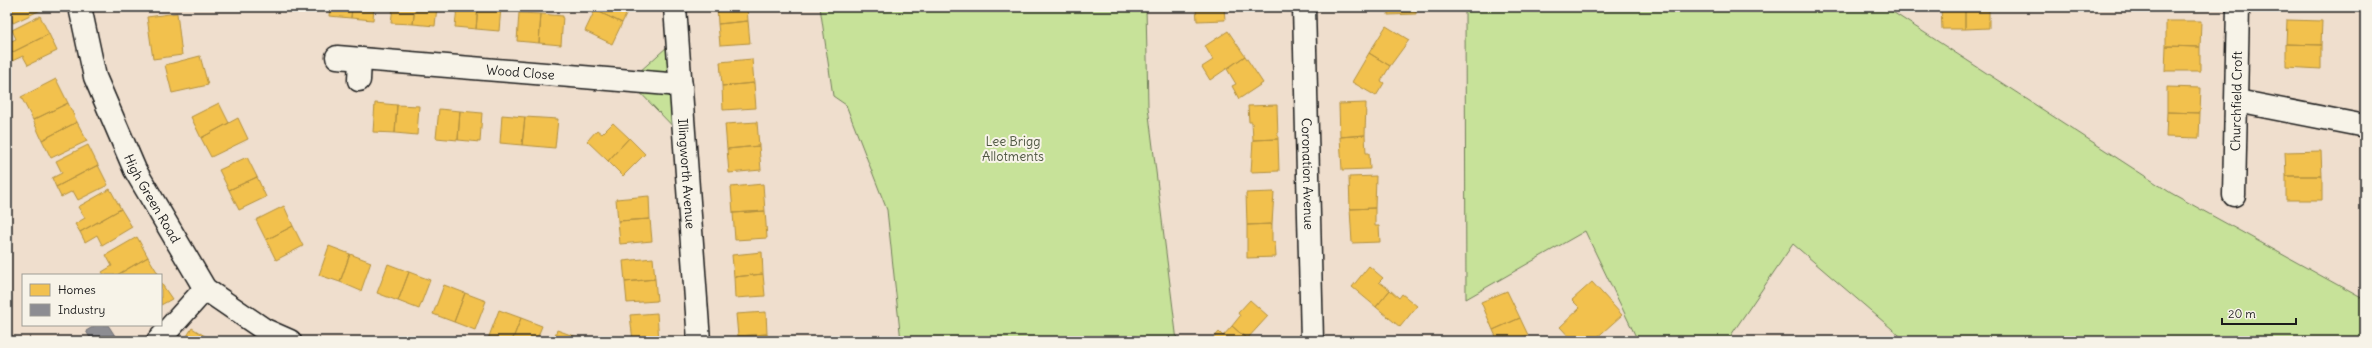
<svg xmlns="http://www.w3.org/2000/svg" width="2372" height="348" font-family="Delius,sans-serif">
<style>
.green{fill:#c7e299;stroke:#727f5a}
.homes{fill:#f2c14e;stroke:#b2903f}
.industry{fill:#8d8d92;stroke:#6b6b6f}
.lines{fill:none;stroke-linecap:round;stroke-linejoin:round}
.street-casing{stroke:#1c1c1c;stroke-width:25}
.secondary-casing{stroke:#1c1c1c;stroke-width:25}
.street{stroke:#f7f3e8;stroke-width:22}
.secondary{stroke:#f7f3e8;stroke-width:22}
.labels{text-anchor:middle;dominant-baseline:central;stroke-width:4;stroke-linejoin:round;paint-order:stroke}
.street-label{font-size:13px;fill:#1c1c1c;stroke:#f7f3e8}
.park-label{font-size:13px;fill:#4f5742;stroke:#f7f3e8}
</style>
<rect width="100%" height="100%" fill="#efdecd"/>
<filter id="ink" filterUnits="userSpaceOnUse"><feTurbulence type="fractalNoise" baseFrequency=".025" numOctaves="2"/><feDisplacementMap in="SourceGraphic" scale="8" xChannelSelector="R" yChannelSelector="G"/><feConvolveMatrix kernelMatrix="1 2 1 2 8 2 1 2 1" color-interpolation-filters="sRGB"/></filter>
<g filter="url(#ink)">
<path class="green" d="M820,7H1146L1148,107L1177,341H901L887,210L846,105L833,96Z
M1465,7H1885L2171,193L2365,300V341H1906L1793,244L1727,341H1638L1585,231L1466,299Z
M677,38L684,138L629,81Z"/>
<path class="homes" d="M7,7H42L43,9L13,23L9,15L7,16Z
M330,7H352L351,18L329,16Z
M352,7H374L373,20L351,18Z
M393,7H415L413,24L391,23Z
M415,7H437L435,26L413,24Z
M457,7H478L476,29L455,27Z
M478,7H501L499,31L476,29Z
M596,7H630L622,23L595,10Z
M717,7H747L748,21L718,24Z
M1196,7H1224L1225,20L1197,21Z
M1388,7H1416V14L1388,15Z
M1941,7H1965V29H1942Z
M1965,7H1989V28L1965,29Z
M595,10L622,23L612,44L585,31Z
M177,13L182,55L153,59L147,17Z
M519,13L541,14L539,43L517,41Z
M541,14L563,16L561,45L539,43Z
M40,16L49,34L9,54L7,43L16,39L12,30Z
M2287,20L2322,21L2321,45L2286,44Z
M748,21L750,43L720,45L718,24Z
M2166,21H2201L2200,47L2166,46Z
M1386,26L1409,40L1390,66L1369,53Z
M1228,31L1245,56L1210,80L1202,67L1213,60L1205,46Z
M49,34L57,51L28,65L23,56L12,61L9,54Z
M2286,44L2321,45V69L2286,67Z
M2166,46L2200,47V71H2165Z
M1369,53L1390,66L1381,81L1384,83L1376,96L1352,82Z
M200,56L208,85L172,93L165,65Z
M1245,56L1263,83L1239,99L1232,86L1236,84L1227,69Z
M752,59L754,83L722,86L720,62Z
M56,79L68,103L33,120L21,97Z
M754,83L756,108L723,110L722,86Z
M2167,87L2201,88L2200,113L2167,112Z
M68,103L77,122L42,140L33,120Z
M219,103L229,123L201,138L191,117Z
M375,103L397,105L395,133L373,132Z
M1366,103L1365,135L1340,137L1339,104Z
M397,105L419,106L417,135L395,133Z
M1277,105L1278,139L1253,140L1252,122H1249L1248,106Z
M439,109L460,111L458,140L436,138Z
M460,111L482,113L480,142L458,140Z
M2167,112L2200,113L2199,138L2166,137Z
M502,115L525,117L522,145L500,143Z
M525,117L558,119L555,148L522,145Z
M238,118L248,139L211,157L201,138Z
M77,122L87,141L51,158L42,140Z
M757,122L759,146L727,149L725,124Z
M613,123L629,138L608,161L587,141L597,130L602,134Z
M1365,135L1366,153H1369L1370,169L1342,170L1340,137Z
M629,138L645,154L623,176L608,161Z
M1278,139L1279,171L1251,172L1253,140Z
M88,145L98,165L56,187L52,178L62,173L56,161Z
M759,146L761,170L729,173L727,149Z
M2321,151L2322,176H2286L2285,152Z
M247,157L257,177L229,190L219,170Z
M98,165L108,185L78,200L73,191L61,197L56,187Z
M1376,176L1375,208L1350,209L1349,177Z
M2286,176H2322V200H2286Z
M257,177L266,197L239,210L229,190Z
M763,184L765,211L733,213L731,187Z
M110,189L121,209L80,232L75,224L85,218L78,207Z
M1274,192L1272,224L1247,225L1246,193Z
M649,196L650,219L618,221L616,199Z
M284,206L293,226L266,240L256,220Z
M1375,208V226H1379L1380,242L1352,243L1350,209Z
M121,209L132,227L102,245L97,235L85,242L80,232Z
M765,211L767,238L735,240L733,213Z
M650,219L652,241L620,244L618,221Z
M1272,224V242H1275L1276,257L1247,258V225Z
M293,226L303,246L276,260L266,240Z
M137,237L148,257L117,275H104L102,272L112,266L106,255Z
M329,246L350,254L340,282L319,275Z
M762,252L763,274L734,277L732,255Z
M350,254L371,262L361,291L340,282Z
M148,257L159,275H117Z
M653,258L655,279L625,282L623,261Z
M388,264L409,272L398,301L377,293Z
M1369,266L1383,278L1379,282L1390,290L1376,307L1352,287Z
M409,272L430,280L419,309L398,301Z
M763,274L765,296L735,298L734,277Z
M655,279L657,301L627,303L625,282Z
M1592,282L1622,315L1593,341H1573L1560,327L1580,308L1572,300Z
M161,283L172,299L161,305Z
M444,285L465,293L454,322L433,314Z
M1390,290L1399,298L1402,294L1417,306L1400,327L1376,307Z
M1507,291L1520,318L1493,330L1481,302Z
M465,293L486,301L475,330L454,322Z
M1250,300L1268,316L1247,339L1232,326L1240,316L1238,313Z
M499,310L521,318L512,341H494L488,339Z
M766,312L767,334L738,336L736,314Z
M657,313L659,341H633L630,315Z
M521,318L542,326L536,341H512Z
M1520,318L1528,335L1514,341H1498L1493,330Z
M1232,326L1247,339L1245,341H1211L1219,332L1223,336Z
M192,328L208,338L206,341H184Z
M557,330L582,339L581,341H553Z
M767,334L768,341H738V336Z"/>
<path class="industry" d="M96,325H108L117,339L113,341H92L86,331Z"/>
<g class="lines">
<g class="street-casing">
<g id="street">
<path id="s1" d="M675,7L699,341"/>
<path id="s2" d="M1304,7L1312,341"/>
<path id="s3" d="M337,57L681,85"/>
<path d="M359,80L360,59"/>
<path d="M2237,101L2365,126"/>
<path id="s4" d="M2234,195L2238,7"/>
<path d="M158,341L205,289"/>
</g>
</g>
<g class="secondary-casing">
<g id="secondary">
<path id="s5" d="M80,7L95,77L135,170L205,289L265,330L290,341"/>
</g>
</g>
<use href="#street" class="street"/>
<use href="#secondary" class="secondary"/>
</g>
</g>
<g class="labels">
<g class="street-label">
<text stroke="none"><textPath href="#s3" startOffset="184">Wood Close</textPath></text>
<text stroke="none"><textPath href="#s4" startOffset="94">Churchfield Croft</textPath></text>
<text stroke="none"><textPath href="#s1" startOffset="167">Illingworth Avenue</textPath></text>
<text stroke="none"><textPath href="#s2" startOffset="167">Coronation Avenue</textPath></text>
<text stroke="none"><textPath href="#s5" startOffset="206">High Green Road</textPath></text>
</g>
<g class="park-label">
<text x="1013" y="141">Lee Brigg<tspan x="1013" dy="15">Allotments</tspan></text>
</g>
</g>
<rect width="2372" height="348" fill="none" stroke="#f7f3e8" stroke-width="24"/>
<rect x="12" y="12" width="2348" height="324" fill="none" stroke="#1c1c1c" stroke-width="1.5" filter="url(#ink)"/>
<rect x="22" y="274" width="140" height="52" fill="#f7f3e8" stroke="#9f9d96"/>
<rect x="30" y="284" width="20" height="12" fill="#f2c14e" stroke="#9f9d96"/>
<text x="58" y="294" font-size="12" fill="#1c1c1c">Homes</text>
<rect x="30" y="304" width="20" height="12" fill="#8d8d92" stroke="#9f9d96"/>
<text x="58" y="314" font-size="12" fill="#1c1c1c">Industry</text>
<path d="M2222 318v6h74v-6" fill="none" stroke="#1c1c1c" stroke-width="2"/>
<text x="2228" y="318" font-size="12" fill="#1c1c1c" stroke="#f7f3e8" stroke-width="3" paint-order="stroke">20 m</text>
</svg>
